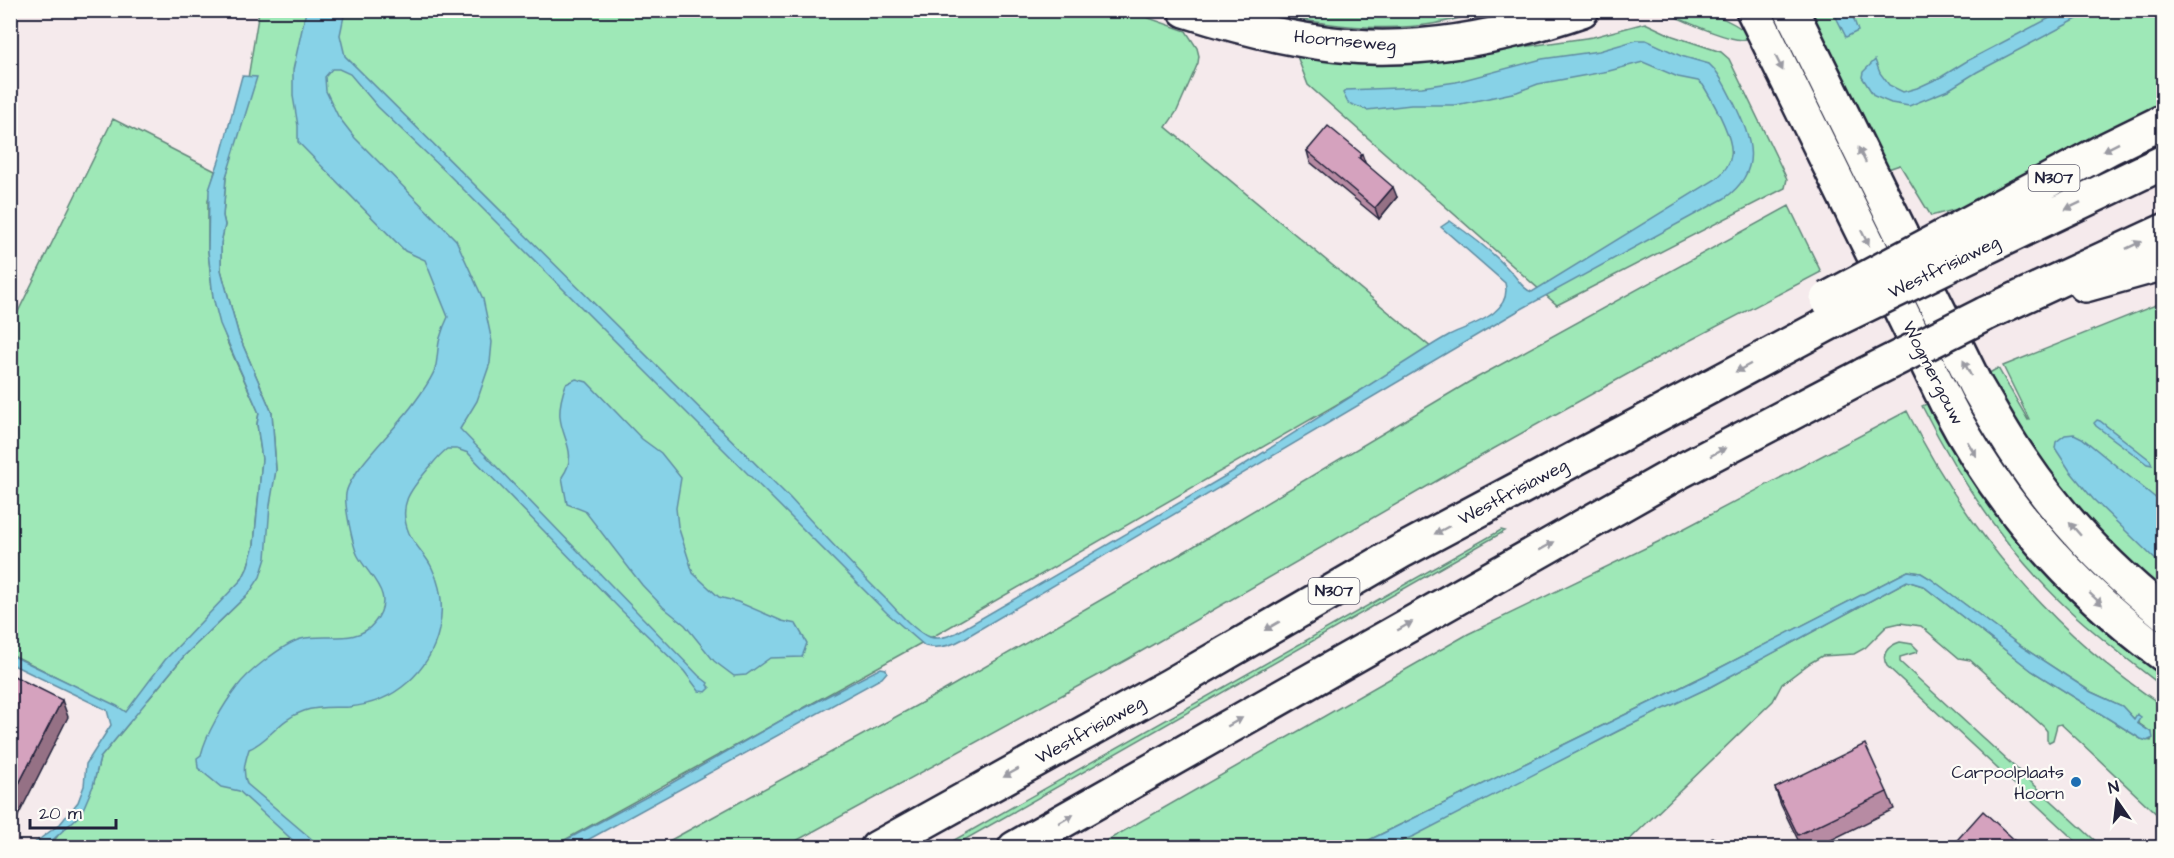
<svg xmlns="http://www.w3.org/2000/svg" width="2174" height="858" font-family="'Architects Daughter',sans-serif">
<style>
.green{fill:#9ee8b7;stroke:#608579;stroke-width:1.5}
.water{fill:#87d2e7;stroke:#5f8ca2;stroke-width:1.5}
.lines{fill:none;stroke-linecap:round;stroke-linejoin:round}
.tertiary-casing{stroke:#22223b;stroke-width:38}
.trunk-casing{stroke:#22223b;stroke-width:38}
.tertiary{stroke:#fdfcf7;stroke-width:33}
.trunk{stroke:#fdfcf7;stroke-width:33}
.trunk-bridge-casing{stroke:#22223b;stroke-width:38;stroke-linecap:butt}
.trunk-bridge{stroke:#fdfcf7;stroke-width:33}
.wall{fill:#b78ba3;stroke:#22223b;stroke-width:1.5}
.shaded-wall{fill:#957185;stroke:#22223b;stroke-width:1.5}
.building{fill:#d5a2be;stroke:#22223b;stroke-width:1.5}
.oneway{fill:#9a9aa2}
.poi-dot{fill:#1f6fb2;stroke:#fdfcf7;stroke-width:2}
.labels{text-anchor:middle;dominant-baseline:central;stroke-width:4.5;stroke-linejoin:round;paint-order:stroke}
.shield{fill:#fdfcf7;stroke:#646373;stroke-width:1.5}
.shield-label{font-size:16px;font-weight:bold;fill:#22223b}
.street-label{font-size:18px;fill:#22223b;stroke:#fdfcf7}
.poi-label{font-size:18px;fill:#22223b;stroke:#fdfcf7;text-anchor:end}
</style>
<rect width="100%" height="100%" fill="#f5eaec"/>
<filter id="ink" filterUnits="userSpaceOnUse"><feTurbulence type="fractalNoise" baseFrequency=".0167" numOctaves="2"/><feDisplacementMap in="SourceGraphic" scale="12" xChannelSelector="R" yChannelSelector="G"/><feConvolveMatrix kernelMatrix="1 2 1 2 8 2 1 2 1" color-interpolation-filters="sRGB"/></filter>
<g filter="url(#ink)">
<path class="green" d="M259,11H1129L1186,31L1197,48L1199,56L1198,63L1177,111L1166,127L1433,349L934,636L552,847L45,848L54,841L93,786L100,758L129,723L126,712L11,654L10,328L113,119L215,171L208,200V251L213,297L228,344L259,413L257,424L262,459L254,545L247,569L242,579L148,700L184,656L250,592L276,470L272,413L239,336L221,270V243L225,225L223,216L226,177L242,115Z
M1253,11L1480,10V11C1407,40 1328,25 1253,11Z
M1663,11C1696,10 1717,11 1745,31L1746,39C1733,44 1678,18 1663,11Z
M1804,11H2163V110L1980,203L1931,216L1900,165L1882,171Z
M1645,23L1673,36L1721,52L1729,59L1787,179L1785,188L1557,305L1308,85L1297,56L1374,63L1417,62L1593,37Z
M1789,206L1821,272L1662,355L1459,468L1128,659L785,847H658L943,691L1189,549L1469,382Z
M2163,302V602L2064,502L1984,376L1998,368L2028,420L2029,419L2003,366Z
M1937,399L2163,667V687C2131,662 2098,637 2068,609C2006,551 1960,481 1922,406Z
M1907,411C1965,529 2053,633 2163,706V820L2061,724L2057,725L2053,740L2049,742L2047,740V731L2044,727L1970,660L1959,658L1921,626L1900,623L1887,626L1865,648L1854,654L1822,656L1810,663L1782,684L1773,701L1622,847H1387L1672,704L1708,688L1907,581L1923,586L2032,671L2141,739L2151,741L2152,738V733L2137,722L2140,717L2138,715L2134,719L2122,706L2091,692L2022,647L1931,579L1921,573L1908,571L1704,676L1355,847L1094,848L1468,634L1666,538Z
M1501,530L1505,531L952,847H942Z
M1900,642L1912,644L1918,650L1917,652L1900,657V662L2102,847H2082L1887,666C1880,654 1888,646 1900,642Z"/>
<path class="water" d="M306,11H345L340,35L345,56L790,498C822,533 854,568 888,601C899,613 911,627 925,635C935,641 946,637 956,633L1239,468L1429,347C1435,343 1442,339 1449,335C1470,325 1513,314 1505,283L1441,227L1450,221C1472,236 1494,253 1512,273C1518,279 1523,290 1532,292L1716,179C1723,173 1730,165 1731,155C1734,138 1712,100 1703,85L1698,81L1678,77L1643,62L1609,71L1538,84L1517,92L1456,105H1411L1367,110L1348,103L1343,93L1346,90L1422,87L1456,82L1542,59L1599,51L1637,40H1646L1681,56L1709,64L1715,70C1723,80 1728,92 1734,103C1752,140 1763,170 1725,198L1516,312L963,639C951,646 938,649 925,646L887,613L444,170L378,107L350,74L339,69H332L325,77L326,91L338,116L355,138L456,240L483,299L492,342L490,363L477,401L460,429L699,676L708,683L707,685L710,688L706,692L699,691L684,671L619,608L468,453L457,449H447C439,455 434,462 428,469C411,489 397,505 409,533C415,546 426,555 432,568C451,607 440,655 407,683C391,697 370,705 349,707C334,708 319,706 304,711C277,720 271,740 249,749C245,762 242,771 247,784L321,847H300L239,791L221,787L198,768L197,758L201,755C206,734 224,704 237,687C248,672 283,644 301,639C325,633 357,645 374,623C397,595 370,578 358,556C353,547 344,504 346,494C348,475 389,435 402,418C411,408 431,381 435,369C438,359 437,348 440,338C442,331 445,323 448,317L425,260L405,251L298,142V126L293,96V70Z
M1833,11H1851L1858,31L1846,37Z
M2063,11H2092L1977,72L1948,90L1909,106L1891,103L1874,96L1862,77L1863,72L1875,60L1880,73L1889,85L1903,92L1917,88L1941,77L1967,61Z
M242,76L257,77L226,177L223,216L225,225L221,243V270L239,336L272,413L276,470L270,505L266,558L260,577L250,592L184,656L100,758L93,786L81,814L45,847H29L60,824L78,802L84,786L86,764L111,725L107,710L11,664V655L117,706L126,712L165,660L242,579L247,569L254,545L262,459L257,424L259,413L220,324L213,297L208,251L209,190L221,155Z
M576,379L587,382L642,439L661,453L681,478L676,508L678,526L693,573L719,597L738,602L782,621L796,624L807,643L802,657L770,658L746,675L734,676L714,661L685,625L663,607L642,585L585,511L567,504L562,477C579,453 562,440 560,417C559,405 562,395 566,384Z
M2097,420L2100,421L2150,460L2152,465L2147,464L2096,426L2094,423Z
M2074,434L2082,438L2163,504V567L2093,499L2070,471L2055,448L2056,442L2065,435Z
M1908,571L1921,573L1931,579L2022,647L2091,692L2122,706L2134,719L2137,714L2141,717L2137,723L2152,733L2153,738L2147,741L2141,739L2032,671L1923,586L1907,581L1708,688L1620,730L1414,836L1387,847H1355L1704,676Z
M881,668L886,669L887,672L882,678L575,847H553L663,788L780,721Z"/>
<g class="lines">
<g class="tertiary-casing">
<path id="tertiary" d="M1185,10C1244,29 1308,45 1370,47C1441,49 1515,33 1582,10
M1753,10L1947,404C1999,504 2073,588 2164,655
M1791,10L1976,386C1991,411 2005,437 2022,461C2061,519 2109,569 2164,613"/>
</g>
<g class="trunk-casing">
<path id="trunk" d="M1945,236L2109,148L2164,121
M1957,261L2164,162
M2085,285L2164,263
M1985,314L2164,231
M877,848L1171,685L1400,552L1837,319
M1015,848L1679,472L1864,375"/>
</g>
<use href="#tertiary" class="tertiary"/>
<use href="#trunk" class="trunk"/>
<g class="trunk-bridge-casing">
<path id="trunk-bridge" d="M1827,299L1945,236
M1837,319L1957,261
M1864,375L1985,314"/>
</g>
<use href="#trunk-bridge" class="trunk-bridge"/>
</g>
<path class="wall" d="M1307,151L1366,164L1397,197L1379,219L1310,162Z
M1775,788L1887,792L1894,809L1815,848H1802L1781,805Z"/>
<path class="shaded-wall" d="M1362,154L1366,165L1359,158Z
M1393,187L1397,197L1379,219L1375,208Z
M62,700L68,717L13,826L10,819V801Z"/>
<path class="building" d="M1328,126L1362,154L1359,158L1393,187L1375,208L1307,151Z
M10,674L62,700L10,801Z
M1865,744L1887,792L1798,835L1775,788Z
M1983,811L2020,845L2017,848H1950Z
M1713,837L1724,848H1704Z"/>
<defs><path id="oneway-solid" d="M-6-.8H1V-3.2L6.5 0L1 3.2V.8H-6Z" transform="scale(1.5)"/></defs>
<g class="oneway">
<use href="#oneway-solid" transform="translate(1779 63) rotate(64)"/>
<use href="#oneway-solid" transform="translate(2111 147) rotate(153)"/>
<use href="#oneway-solid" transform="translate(1862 155) rotate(-116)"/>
<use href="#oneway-solid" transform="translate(2073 206) rotate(154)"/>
<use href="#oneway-solid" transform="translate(1865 238) rotate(64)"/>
<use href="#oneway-solid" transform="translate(2134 245) rotate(-25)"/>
<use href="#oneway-solid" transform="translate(1743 368) rotate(152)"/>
<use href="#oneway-solid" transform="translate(1967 368) rotate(-117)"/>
<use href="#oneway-solid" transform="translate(1972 449) rotate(59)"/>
<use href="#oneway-solid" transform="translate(1718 452) rotate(-28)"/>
<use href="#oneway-solid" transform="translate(2075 529) rotate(-131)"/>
<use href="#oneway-solid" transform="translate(1442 530) rotate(152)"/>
<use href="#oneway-solid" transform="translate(1547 546) rotate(-29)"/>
<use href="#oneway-solid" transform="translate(2096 599) rotate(43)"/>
<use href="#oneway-solid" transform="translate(1272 626) rotate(150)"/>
<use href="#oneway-solid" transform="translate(1405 626) rotate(-30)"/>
<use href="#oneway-solid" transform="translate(1235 722) rotate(-30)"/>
<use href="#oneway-solid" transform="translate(1011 773) rotate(151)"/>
<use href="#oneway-solid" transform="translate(1066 819) rotate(-30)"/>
</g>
</g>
<circle class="poi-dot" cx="2076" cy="782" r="6"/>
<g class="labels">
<g class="shield">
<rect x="2028.5" y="165" width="51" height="26" rx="4.5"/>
<rect x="1308.5" y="578" width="51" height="26" rx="4.5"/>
</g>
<g class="shield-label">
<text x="2054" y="178">N307</text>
<text x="1334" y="591">N307</text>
</g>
<g class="street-label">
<text transform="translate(1345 41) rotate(5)">Hoornseweg</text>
<text transform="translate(1944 267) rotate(-26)">Westfrisiaweg</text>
<text transform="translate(1933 373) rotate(63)">Wogmergouw</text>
<text transform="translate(1513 492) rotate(-28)">Westfrisiaweg</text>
<text transform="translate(1090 730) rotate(-29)">Westfrisiaweg</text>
</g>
<g class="poi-label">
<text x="2064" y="772">Carpoolplaats<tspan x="2064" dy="21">Hoorn</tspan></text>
</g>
</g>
<rect width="2174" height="858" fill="none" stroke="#fdfcf7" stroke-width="36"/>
<rect x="18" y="18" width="2138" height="822" fill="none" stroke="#22223b" stroke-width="2" filter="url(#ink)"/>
<g transform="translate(2117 801) rotate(346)" stroke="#fdfcf7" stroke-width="4.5" paint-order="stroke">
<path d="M0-4.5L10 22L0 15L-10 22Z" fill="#22223b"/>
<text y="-9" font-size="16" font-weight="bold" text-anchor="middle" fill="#22223b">N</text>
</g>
<path d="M30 819v9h86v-9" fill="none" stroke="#22223b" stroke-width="3"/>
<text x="39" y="819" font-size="18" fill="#22223b" stroke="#fdfcf7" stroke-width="4.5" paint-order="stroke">20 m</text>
</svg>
